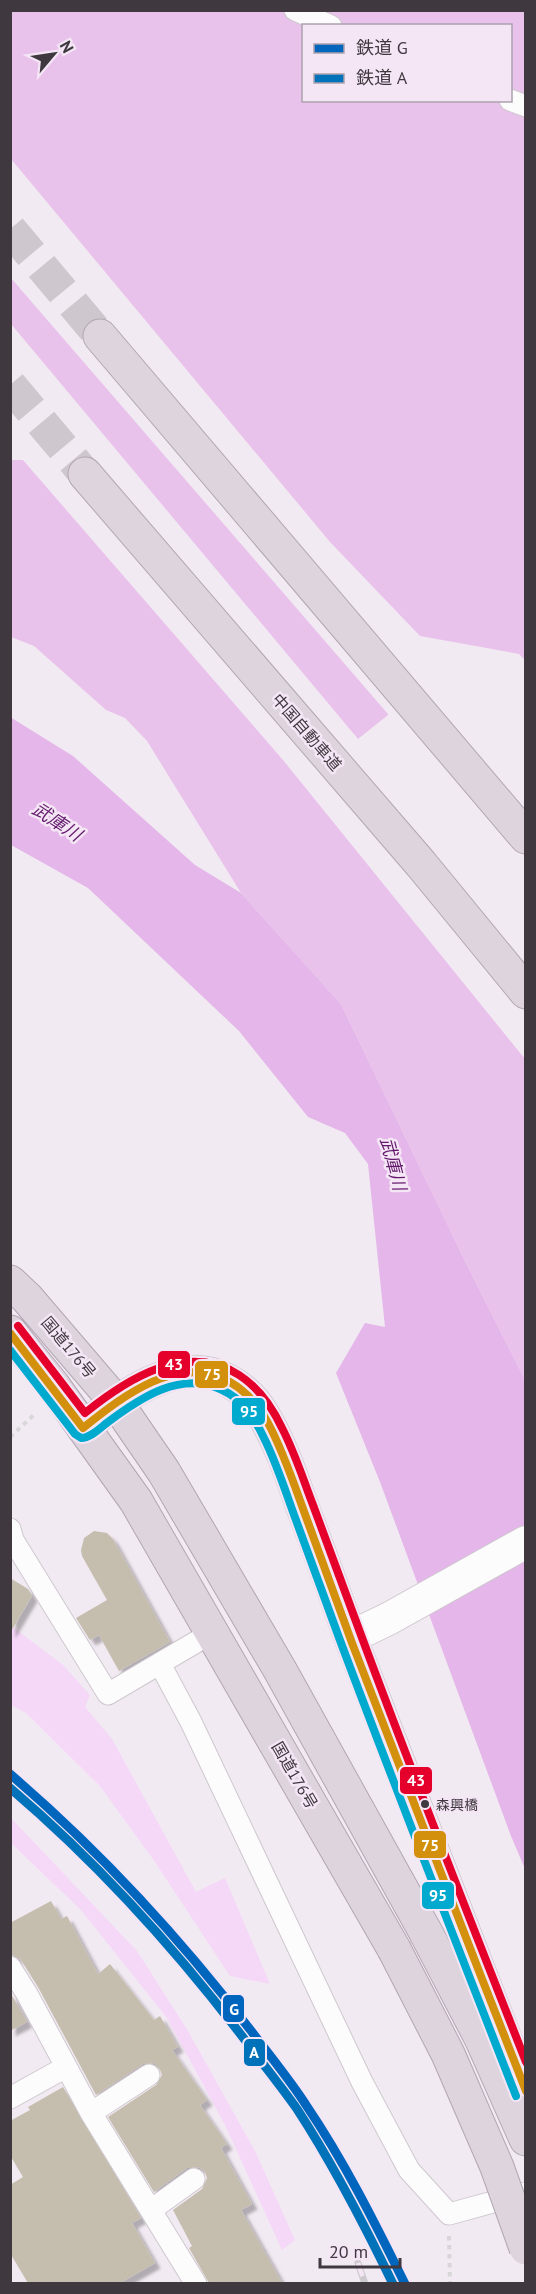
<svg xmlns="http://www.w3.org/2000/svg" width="536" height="2294" viewBox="0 0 536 2294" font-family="'PT Sans','Noto Sans JP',sans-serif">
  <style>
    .green { fill: #f5d7f8 }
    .forest { fill: #e9c2ec; fill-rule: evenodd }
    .water { fill: #e4b6e9 }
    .building { fill: #c5beaf; filter: url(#shadow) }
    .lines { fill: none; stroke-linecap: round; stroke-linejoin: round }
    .highway-tunnel { stroke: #cec7ce; stroke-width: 33; stroke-dasharray: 33 16; stroke-linecap: butt }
    .street-casing { stroke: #cec8ce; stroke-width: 23 }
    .secondary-casing { stroke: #cec8ce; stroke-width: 34 }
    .highway-casing { stroke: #b2a6b3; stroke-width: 35 }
    .path { stroke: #d8d6d8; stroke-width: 4; stroke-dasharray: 4.5 4.5; stroke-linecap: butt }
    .street { stroke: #fdfcfd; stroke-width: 21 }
    .secondary { stroke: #fdfcfd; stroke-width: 32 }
    .highway { stroke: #ddd4de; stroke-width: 33 }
    .rail-casing { stroke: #cdcacd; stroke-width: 7 }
    .rail { stroke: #f5e6f6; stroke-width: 4.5; stroke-dasharray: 14; stroke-linecap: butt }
    .highway-bridge-casing { stroke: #b2a6b3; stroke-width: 35; stroke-linecap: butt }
    .highway-bridge { stroke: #ddd4de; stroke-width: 33 }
    .bus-1-casing { stroke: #f5e6f6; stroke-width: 12 }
    .bus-2-casing { stroke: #f5e6f6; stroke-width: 12 }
    .bus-3-casing { stroke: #f5e6f6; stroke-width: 12 }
    .bus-1 { stroke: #d2900d; stroke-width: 8 }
    .bus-2 { stroke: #00a9ce; stroke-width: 8 }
    .bus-3 { stroke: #e4002b; stroke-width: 8 }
    .rail-1-casing { stroke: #f5e6f6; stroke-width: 14 }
    .rail-2-casing { stroke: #f5e6f6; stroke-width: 14 }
    .rail-1 { stroke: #0065bd; stroke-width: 9 }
    .rail-2 { stroke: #0072ba; stroke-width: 9 }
    .bus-dot { fill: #3f393f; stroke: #f5e6f6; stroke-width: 2 }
    .labels { text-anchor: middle; stroke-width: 5; stroke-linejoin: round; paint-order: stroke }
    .bus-label { font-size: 14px; fill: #3f393f; stroke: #f5e6f6; text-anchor: start }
    .street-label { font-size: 16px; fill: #3f393f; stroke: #f5e6f6 }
    .water-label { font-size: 18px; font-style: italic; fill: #62196b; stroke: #f5e6f6 }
    .line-badge { stroke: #f5e6f6; stroke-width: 2 }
    .badge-label { font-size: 16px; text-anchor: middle; font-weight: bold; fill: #fff }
  </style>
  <defs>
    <filter id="shadow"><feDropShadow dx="5.5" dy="5.5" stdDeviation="1.5" flood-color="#0004"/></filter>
  </defs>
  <rect width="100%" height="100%" fill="#f2eaf2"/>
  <path class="green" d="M 10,1625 L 63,1665 L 90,1695 L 85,1707 L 112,1739 L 196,1892 L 225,1878 L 270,1984 L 230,1976 L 155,1862 L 100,1786 L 26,1713 L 11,1705 Z
    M 11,1818 L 137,1951 L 188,2031 L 255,2151 L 295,2240 L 282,2250 L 225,2125 L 167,2018 L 81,1910 L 11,1843 Z"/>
  <path class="forest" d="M 10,11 L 525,11 L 525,660 L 519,654 L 420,636 L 330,542 L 11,159 ZM 304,26 L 510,26 L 510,100 L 304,100 Z
    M 11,278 L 388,714 L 388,715 L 358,739 L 11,324 Z
    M 11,460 L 23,460 L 283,760 L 525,1059 L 525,1380 L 467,1265 L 341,1004 L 241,893 L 147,741 L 125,718 L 106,710 L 34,646 L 11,637 Z"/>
  <path class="water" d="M 10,717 L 73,756 L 195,865 L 241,893 L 341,1004 L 467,1265 L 525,1380 L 525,1869 L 511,1836 L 380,1482 L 336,1373 L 365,1323 L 385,1327 L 368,1164 L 345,1133 L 308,1117 L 239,1031 L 88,888 L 11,845 Z"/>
  <path class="building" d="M 94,1531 L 107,1533 L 113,1539 L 170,1642 L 119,1671 L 99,1635 L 90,1640 L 76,1618 L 107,1600 L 82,1556 L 81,1550 L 84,1538 Z
    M 10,1578 L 28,1589 L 32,1596 L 10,1633 Z
    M 51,1901 L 61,1919 L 67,1916 L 98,1974 L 110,1964 L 154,2020 L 160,2016 L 178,2047 L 172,2050 L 207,2100 L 200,2105 L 227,2144 L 221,2148 L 252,2204 L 241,2210 L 282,2283 L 209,2283 L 189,2248 L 192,2246 L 173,2210 L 202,2189 L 207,2178 L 205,2172 L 199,2167 L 187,2168 L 154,2192 L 108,2117 L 156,2085 L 162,2075 L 160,2069 L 154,2063 L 143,2064 L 96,2095 L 38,1987 L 21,1960 L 10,1954 L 10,1923 Z
    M 10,1992 L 27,2022 L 10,2031 Z
    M 63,2087 L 141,2218 L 132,2223 L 155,2263 L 120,2283 L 28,2283 L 10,2253 L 10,2185 L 23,2177 L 10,2155 L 10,2121 L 30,2110 L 28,2107 Z"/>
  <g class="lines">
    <path class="highway-tunnel" d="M 10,229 L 100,336
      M 10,385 L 85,474"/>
    <g class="street-casing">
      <path id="street" d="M 295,10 L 331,26
        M 510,100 L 526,106
        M 10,1529 L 13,1540 L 108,1694 L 213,1632
        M 160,1664 L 191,1722 L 362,2082 L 409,2170 L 449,2214 L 526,2193
        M 10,1967 L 27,1994 L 91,2113 L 196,2284
        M 10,2098 L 66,2067
        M 91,2113 L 149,2075
        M 151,2210 L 194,2179"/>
    </g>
    <g class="secondary-casing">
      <path id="secondary" d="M 83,1428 C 120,1398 177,1353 227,1380 C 240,1387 253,1398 261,1411 C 279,1440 291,1474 302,1506 C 319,1550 335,1595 351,1639 C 409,1790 467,1941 526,2092
        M 351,1637 L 390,1618 L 526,1542"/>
    </g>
    <g class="highway-casing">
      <path id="highway" d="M 100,336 L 526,837
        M 85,474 L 421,864 L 526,992
        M 10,1282 L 27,1298 L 116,1402 L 164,1472 L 280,1670 L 425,1931 L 481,2038 L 526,2139
        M 10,1332 L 53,1385 L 136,1501 L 394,1949"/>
    </g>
    <path class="path" d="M 10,1437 L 36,1413
      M 10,1494 L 10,1501
      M 449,2236 L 450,2284"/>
    <use href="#street" class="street"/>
    <use href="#secondary" class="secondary"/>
    <use href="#highway" class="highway"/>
    <g class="rail-casing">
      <path id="rail" d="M 358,2263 L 365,2284"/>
    </g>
    <use href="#rail" class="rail"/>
    <g class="highway-bridge-casing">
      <path id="highway-bridge" d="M 394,1949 L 448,2054 L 497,2167 L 526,2248"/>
    </g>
    <use href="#highway-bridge" class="highway-bridge"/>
    <g class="bus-1-casing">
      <path id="bus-1" d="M 10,1333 L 83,1428 C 122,1397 178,1352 230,1382 C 247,1392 259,1406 268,1423 C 282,1449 292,1478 302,1506 C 318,1551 335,1597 352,1643 C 410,1792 467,1942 526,2091"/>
    </g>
    <g class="bus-2-casing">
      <path id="bus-2" d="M 10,1350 L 75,1434 L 81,1438 C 91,1438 100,1428 108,1422 C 140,1398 181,1370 222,1390 C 243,1399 255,1419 264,1438 C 276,1462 284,1487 293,1512 C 309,1556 325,1600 341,1643 C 398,1795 457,1945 516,2096"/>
    </g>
    <g class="bus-3-casing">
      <path id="bus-3" d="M 18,1326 L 85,1413 C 127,1379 186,1341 239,1375 C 259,1388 272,1407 282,1428 C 295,1453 303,1479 313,1505 C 329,1548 345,1592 361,1635 C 414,1778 470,1920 526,2062"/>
    </g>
    <use href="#bus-1" class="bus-1"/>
    <use href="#bus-2" class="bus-2"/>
    <use href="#bus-3" class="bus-3"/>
    <g class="rail-1-casing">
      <path id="rail-1" d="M 10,1774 C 101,1852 180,1938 252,2032 C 270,2056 290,2080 306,2105 C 344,2161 375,2223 405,2284"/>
    </g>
    <g class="rail-2-casing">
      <path id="rail-2" d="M 10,1788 C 98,1863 175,1948 245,2040 C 262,2063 280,2085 297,2109 C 333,2164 364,2224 393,2284"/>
    </g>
    <use href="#rail-1" class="rail-1"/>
    <use href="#rail-2" class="rail-2"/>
  </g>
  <circle class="bus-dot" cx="425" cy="1804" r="5"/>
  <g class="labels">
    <g class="bus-label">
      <text x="436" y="1810">森興橋</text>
    </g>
    <g class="street-label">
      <text transform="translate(307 732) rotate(49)" y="6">中国自動車道</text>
      <text transform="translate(69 1347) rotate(50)" y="6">国道176号</text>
      <text transform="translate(295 1775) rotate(60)" y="6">国道176号</text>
    </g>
    <g class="water-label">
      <text transform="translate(57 822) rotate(33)" y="6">武庫川</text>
      <text transform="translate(393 1164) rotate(75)" y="6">武庫川</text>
    </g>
  </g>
  <g class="line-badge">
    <rect x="157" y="1350" width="34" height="29" rx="6" fill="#e4002b"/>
    <rect x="194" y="1360" width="35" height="29" rx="6" fill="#d2900d"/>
    <rect x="231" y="1397" width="35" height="29" rx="6" fill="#00a9ce"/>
    <rect x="399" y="1766" width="34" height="29" rx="6" fill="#e4002b"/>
    <rect x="413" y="1830" width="34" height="29" rx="6" fill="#d2900d"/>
    <rect x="421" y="1881" width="34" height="29" rx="6" fill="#00a9ce"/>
    <rect x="222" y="1994" width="23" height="29" rx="6" fill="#0065bd"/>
    <rect x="243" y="2038" width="23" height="29" rx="6" fill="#0072ba"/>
  </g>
  <g class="badge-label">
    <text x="174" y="1370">43</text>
    <text x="212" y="1380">75</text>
    <text x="249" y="1417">95</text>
    <text x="416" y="1786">43</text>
    <text x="430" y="1851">75</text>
    <text x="438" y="1901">95</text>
    <text x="234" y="2015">G</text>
    <text x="254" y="2058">A</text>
  </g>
  <rect width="536" height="2294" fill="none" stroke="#3f393f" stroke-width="24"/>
  <rect x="302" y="24" width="210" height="78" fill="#f5e6f6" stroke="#aca1ad" stroke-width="1.5"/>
  <rect x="314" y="44" width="30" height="9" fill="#0065bd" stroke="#aca1ad" stroke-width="1.5"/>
  <text x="356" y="54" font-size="18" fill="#3f393f">鉄道 G</text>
  <rect x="314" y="74" width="30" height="9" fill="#0072ba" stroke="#aca1ad" stroke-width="1.5"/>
  <text x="356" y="84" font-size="18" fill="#3f393f">鉄道 A</text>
  <g transform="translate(54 54) rotate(61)" stroke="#f5e6f6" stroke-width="4.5" paint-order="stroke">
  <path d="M0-4.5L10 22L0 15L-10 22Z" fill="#3f393f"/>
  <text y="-9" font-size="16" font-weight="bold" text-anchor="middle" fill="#3f393f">N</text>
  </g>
  <path d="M320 2258v9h80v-9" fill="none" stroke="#3f393f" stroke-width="3"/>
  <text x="329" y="2258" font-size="18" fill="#3f393f" stroke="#f5e6f6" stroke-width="4.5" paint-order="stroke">20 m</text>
</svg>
